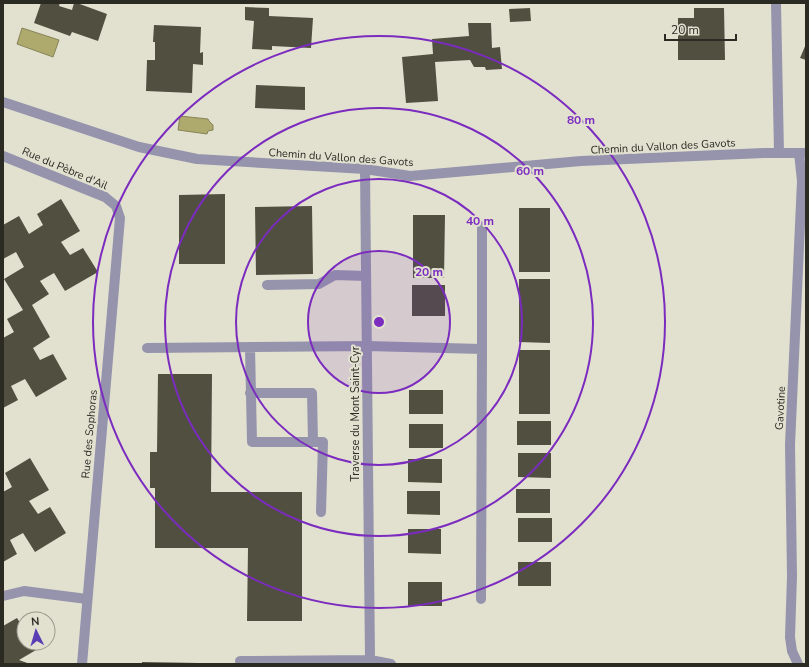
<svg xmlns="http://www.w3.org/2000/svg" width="809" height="667" viewBox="0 0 809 667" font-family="'Nunito Sans',sans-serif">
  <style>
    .water { fill: #aeaa6e; stroke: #878458 }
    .building { fill: #504f40 }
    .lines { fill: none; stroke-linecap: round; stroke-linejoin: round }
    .lane { stroke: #9594ac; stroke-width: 10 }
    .street { stroke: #9594ac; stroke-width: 10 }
    .ring { fill: none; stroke: #7b2cbf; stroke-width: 2 }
    .labels { text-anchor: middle; stroke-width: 4; stroke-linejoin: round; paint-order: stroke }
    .street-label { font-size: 11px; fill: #2b2b24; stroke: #e2e1d0 }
    .centre { fill: #7b2cbf; stroke: #e2e1d0; stroke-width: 2 }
    .ring-label { font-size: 12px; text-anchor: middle; font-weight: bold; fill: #7b2cbf; stroke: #e2e1d0; stroke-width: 4; stroke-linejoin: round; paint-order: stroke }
  </style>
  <rect width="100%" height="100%" fill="#e2e1d0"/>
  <path class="water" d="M 22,28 L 59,40 L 53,57 L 17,44 Z
    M 180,116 L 208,119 L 209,121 L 213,125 L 213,130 L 208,131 L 207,134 L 178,130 Z"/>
  <path class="building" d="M 41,3 L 60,3 L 59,6 L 72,10 L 74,3 L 77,3 L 107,14 L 98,41 L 72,32 L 70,36 L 34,23 Z
    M 245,7 L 269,8 L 269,16 L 313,18 L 311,48 L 272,46 L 272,50 L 252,49 L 254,21 L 245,20 Z
    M 530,8 L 531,21 L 510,22 L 509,9 Z
    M 694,8 L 724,8 L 725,60 L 678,60 L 678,18 L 694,18 Z
    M 468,23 L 491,23 L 492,48 L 500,47 L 502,69 L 486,70 L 485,67 L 474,67 L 470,60 L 435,62 L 438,101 L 406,103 L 402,57 L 433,54 L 432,39 L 469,36 Z
    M 154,25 L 201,27 L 200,53 L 203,52 L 203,65 L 193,64 L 192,93 L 146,91 L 147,60 L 155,60 L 155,42 L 153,42 Z
    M 806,44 L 806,60 L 800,58 Z
    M 256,85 L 305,87 L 305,110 L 255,108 Z
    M 225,194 L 225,264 L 179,264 L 179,195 Z
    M 61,199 L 80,231 L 61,242 L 70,255 L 83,248 L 98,272 L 65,291 L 54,273 L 40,281 L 49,294 L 32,305 L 50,337 L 33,348 L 40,360 L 53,354 L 67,379 L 36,397 L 25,379 L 11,386 L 18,400 L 3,408 L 3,338 L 14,332 L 7,319 L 23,310 L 4,279 L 24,267 L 16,252 L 3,259 L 3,225 L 19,216 L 29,234 L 43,225 L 37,214 Z
    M 312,206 L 313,274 L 256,275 L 255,207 Z
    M 519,208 L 550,208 L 550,272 L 519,272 Z
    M 413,215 L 445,215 L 444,278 L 413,278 Z
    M 519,279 L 550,279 L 550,343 L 519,342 Z
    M 412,285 L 445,285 L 445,316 L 412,316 Z
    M 519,350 L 550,350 L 550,414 L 519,414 Z
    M 158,374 L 212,374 L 211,492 L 302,492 L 302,621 L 247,621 L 248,548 L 155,548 L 155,488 L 150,488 L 150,452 L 157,452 Z
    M 409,390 L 443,390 L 443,414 L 409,414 Z
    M 517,421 L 551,421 L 551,445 L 517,445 Z
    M 409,424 L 443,424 L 443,448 L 409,448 Z
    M 518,453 L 551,453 L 551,478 L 518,477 Z
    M 30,458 L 49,490 L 29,501 L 38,514 L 50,507 L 66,533 L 35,552 L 23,533 L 10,540 L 17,554 L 3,562 L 3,492 L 12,487 L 5,473 Z
    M 408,459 L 442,459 L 442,483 L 408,482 Z
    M 516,489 L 550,489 L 550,513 L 516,513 Z
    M 407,491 L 440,491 L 440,515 L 407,514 Z
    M 518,518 L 552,518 L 552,542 L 518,542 Z
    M 408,529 L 441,529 L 441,554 L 408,553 Z
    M 518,562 L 551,562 L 551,586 L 518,586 Z
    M 408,582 L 442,582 L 442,606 L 408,606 Z
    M 17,618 L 24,629 L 24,643 L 33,643 L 36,650 L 19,660 L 30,664 L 3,664 L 3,626 Z
    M 142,662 L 199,663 L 199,664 L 142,664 Z"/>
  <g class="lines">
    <path class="lane" d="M 776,3 L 779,153
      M 267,285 L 319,284 L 335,275 L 366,276
      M 250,347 L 252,442 L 323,442 L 321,512
      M 147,348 L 367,346 L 482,349 L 481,599
      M 482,349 L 482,226
      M 250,393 L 312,393 L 313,442
      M 3,596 L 24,591 L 87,599"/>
    <path class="street" d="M 3,102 L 139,147 L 197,159 L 365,169 L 410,176 L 581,161 L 764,153 L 806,153
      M 3,156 L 105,197 L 116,206 L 120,218 L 82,664
      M 365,169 L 370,660
      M 240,661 L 370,660 L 391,664
      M 798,664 L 792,651 L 790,637 L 792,576 L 790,445 L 802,181 L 799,153"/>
  </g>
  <circle cx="379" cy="322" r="71" fill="#7b2cbf" fill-opacity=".12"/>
  <g class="ring">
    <circle cx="379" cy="322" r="71"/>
    <circle cx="379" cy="322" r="143"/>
    <circle cx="379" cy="322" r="214"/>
    <circle cx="379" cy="322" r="286"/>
  </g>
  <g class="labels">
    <g class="street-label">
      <text transform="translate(663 146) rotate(-3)" y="4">Chemin du Vallon des Gavots</text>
      <text transform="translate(341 157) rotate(4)" y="4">Chemin du Vallon des Gavots</text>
      <text transform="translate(65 168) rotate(23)" y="4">Rue du Pèbre d'Ail</text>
      <text transform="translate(780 408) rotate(-87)" y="4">Gavotine</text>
      <text transform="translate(355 414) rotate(-90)" y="4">Traverse du Mont Saint-Cyr</text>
      <text transform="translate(89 434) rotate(-85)" y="4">Rue des Sophoras</text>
    </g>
  </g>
  <circle cx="379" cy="322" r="6" class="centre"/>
  <g class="ring-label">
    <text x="581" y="124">80 m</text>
    <text x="530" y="175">60 m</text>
    <text x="480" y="225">40 m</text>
    <text x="429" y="276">20 m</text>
  </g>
  <rect width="809" height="667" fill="none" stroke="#2b2b24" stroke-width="8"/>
  <g transform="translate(36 631) rotate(355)"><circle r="19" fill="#e2e1d0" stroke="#99988b"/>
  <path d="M0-3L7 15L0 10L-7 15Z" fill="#5a3db5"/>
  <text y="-6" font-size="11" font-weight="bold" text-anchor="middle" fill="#2b2b24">N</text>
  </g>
  <path d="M665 34v6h71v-6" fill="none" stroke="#2b2b24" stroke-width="2"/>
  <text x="671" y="34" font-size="12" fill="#2b2b24" stroke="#e2e1d0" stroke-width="3" paint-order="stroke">20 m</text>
</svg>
